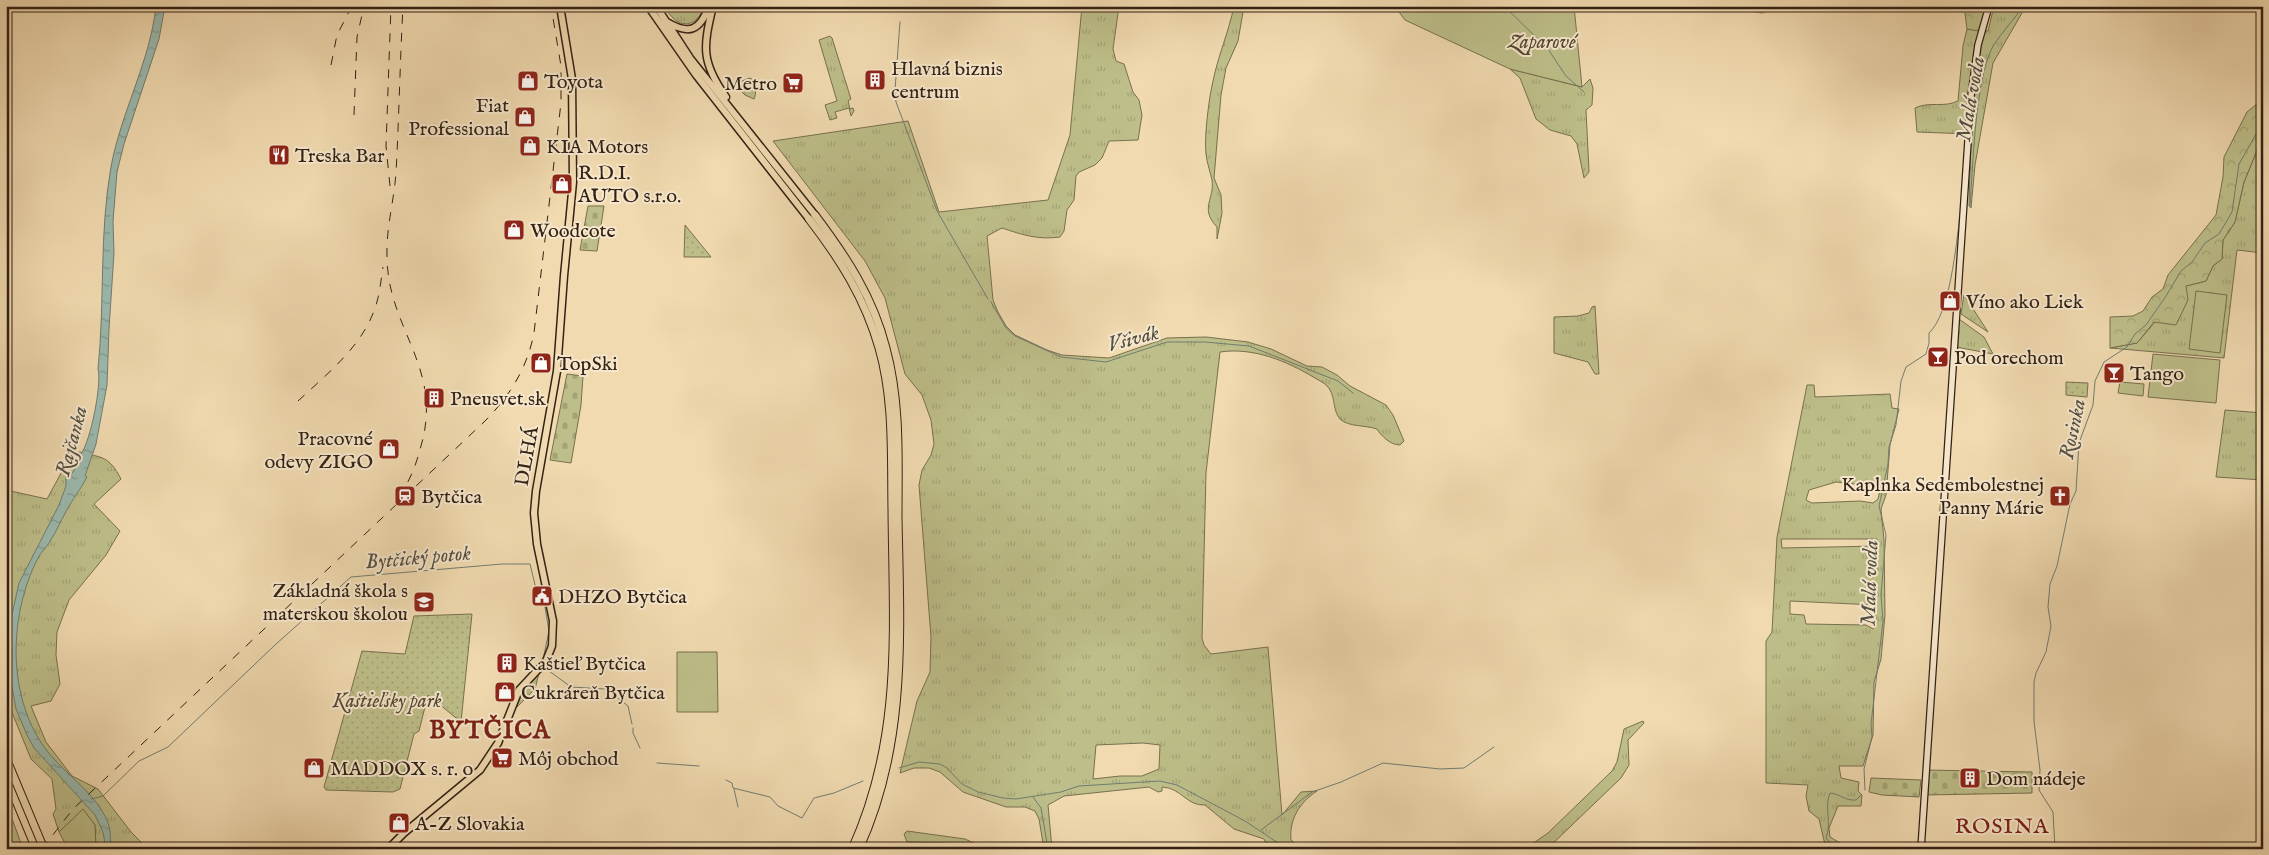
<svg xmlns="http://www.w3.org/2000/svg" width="2269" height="855" viewBox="0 0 2269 855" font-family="'IM FELL English',serif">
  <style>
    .grass { fill: url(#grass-tufts); stroke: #78704f; fill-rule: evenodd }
    .forest { fill: url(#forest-crowns); stroke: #78704f }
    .cemetery { fill: url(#cemetery-stones); stroke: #78704f }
    .park { fill: url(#park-dots); stroke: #78704f }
    .garden { fill: #bdbe89; stroke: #78704f }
    .water { fill: url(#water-ripples); stroke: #717d71 }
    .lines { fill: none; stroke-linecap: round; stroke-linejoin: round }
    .stream { stroke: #717d71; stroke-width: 1 }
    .secondary-casing { stroke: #322115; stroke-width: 8 }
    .primary-casing { stroke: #322115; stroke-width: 9 }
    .highway-casing { stroke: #322115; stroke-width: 9 }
    .secondary { stroke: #f6e7cc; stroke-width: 5.5 }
    .primary { stroke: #f1dab0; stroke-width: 6 }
    .highway { stroke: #f1dab0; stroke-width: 7 }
    .rail { stroke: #322115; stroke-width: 1; stroke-dasharray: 9 9; stroke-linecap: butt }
    .highway-bridge-casing { stroke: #322115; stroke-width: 9; stroke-linecap: butt }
    .highway-bridge { stroke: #f1dab0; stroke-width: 7 }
    .labels { text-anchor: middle; stroke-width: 4; stroke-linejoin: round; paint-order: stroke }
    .park-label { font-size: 20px; font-style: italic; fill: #554832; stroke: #f6e7cc }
    .poi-label { font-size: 20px; fill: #322115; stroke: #f6e7cc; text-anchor: start }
    .street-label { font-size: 20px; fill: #322115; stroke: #f6e7cc }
    .water-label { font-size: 21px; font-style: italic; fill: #524f43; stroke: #f6e7cc }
    .quarter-label { font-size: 22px; letter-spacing: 1px; fill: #7a1f14; stroke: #f6e7cc }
    .district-label { font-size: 25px; font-weight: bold; letter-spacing: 1px; fill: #7a1f14; stroke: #f6e7cc }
  </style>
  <defs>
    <pattern id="grass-tufts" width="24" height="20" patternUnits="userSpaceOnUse" patternTransform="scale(1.25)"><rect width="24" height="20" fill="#bdbe89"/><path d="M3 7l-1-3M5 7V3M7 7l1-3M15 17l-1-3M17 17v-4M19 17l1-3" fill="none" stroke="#a3a375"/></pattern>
    <pattern id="forest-crowns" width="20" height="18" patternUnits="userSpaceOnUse" patternTransform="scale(1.25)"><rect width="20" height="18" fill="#bdbe89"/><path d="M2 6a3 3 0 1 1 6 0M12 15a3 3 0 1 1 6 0" fill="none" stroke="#a3a375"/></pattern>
    <pattern id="cemetery-stones" width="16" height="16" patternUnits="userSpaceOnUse" patternTransform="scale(1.25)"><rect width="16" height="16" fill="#bdbe89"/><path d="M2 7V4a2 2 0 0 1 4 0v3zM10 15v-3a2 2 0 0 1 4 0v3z" fill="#a3a375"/></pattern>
    <pattern id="park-dots" width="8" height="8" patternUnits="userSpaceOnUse" patternTransform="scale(1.25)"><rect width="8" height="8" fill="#bdbe89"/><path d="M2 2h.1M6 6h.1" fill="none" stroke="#a3a375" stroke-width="1.8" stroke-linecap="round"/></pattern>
    <pattern id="water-ripples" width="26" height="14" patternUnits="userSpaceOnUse" patternTransform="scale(1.25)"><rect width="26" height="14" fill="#9bbaaf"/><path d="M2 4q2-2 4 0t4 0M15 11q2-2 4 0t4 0" fill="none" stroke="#7f978d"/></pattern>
  </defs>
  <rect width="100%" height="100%" fill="#f1dab0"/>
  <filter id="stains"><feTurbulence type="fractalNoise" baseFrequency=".004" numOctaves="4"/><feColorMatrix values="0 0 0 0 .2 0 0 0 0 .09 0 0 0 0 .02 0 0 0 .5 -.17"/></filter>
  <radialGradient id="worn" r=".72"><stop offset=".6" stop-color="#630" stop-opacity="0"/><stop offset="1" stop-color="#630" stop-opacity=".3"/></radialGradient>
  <path class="grass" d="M 664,6 L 702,6 L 701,14 L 695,21 C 681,29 671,18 664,6 Z
    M 1082,6 L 1119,6 L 1113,49 L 1116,61 L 1124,64 L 1133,92 L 1139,100 L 1142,115 L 1138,140 L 1109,141 L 1102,158 L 1095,165 L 1079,172 L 1076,176 L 1074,200 L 1067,210 L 1064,231 L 1060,237 C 1038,240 1023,235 1002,228 L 987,236 L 993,300 L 998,312 L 1006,326 L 1015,335 L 1047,350 L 1062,355 L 1109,358 L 1167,338 L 1206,337 L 1248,342 L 1271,349 L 1307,366 L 1322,367 L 1337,375 L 1350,386 L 1386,405 L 1393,415 L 1404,441 L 1400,445 C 1391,445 1382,437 1377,429 C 1366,425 1348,427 1340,419 C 1333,411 1335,398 1330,390 C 1327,384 1320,381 1315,378 C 1287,361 1253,347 1220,352 L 1206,473 L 1202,638 L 1204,645 L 1211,654 L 1268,647 L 1282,815 L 1301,792 L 1317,791 C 1300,802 1289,819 1291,840 L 1301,849 L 1269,849 L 1264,839 L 1234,829 L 1205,805 C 1186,806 1182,788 1162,787 L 1162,791 L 1158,792 L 1149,787 L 1064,796 L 1048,805 L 1052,849 L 1044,849 L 1039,819 L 1035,811 L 1025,807 L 1006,807 L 963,792 L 940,772 L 929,768 L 914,768 L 900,773 L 917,701 L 930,672 L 931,637 L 919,485 L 922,470 L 931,455 L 934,444 L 931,420 L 922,395 L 905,374 L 885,298 L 865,261 L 773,141 L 908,121 L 939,212 L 1048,200 L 1070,135 ZM 1143,743 L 1160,745 L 1159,769 L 1142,776 L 1120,776 L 1093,779 L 1096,745 Z
    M 1234,6 L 1244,6 L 1238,41 L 1226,68 L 1221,95 L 1214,178 L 1221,195 L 1222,213 L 1217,239 L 1217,227 C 1199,208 1215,199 1212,180 C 1210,171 1207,163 1206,154 C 1204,136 1209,98 1213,81 C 1218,56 1229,31 1234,6 Z
    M 1994,6 L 2026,6 L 1993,63 L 1975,165 L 1971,208 L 1969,206 L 1971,134 L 1917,132 L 1915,108 C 1929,101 1944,108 1958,101 L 1963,46 L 1967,29 L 1988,31 Z
    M 830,36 L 832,38 L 851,99 L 848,101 L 850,109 L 853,108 L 854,111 L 851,116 L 849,108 L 835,112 L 837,118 L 830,120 L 825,105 L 837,101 L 819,40 Z
    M 1510,69 L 1582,87 L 1590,79 L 1593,88 L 1592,105 L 1586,110 L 1589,172 L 1584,178 L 1577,144 L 1571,136 L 1550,130 L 1536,119 L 1520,78 Z
    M 750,78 L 753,80 C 755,86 757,93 754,99 L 745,95 L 734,84 Z
    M 2260,143 L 2263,143 L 2263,253 L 2237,250 L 2224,358 L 2110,348 L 2137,343 L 2186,286 L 2206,281 L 2213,266 L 2222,259 L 2223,240 L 2235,222 L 2244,182 Z
    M 1964,295 L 1988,332 L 1961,314 Z
    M 1595,306 L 1599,374 L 1595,374 L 1588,362 L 1554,353 L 1554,317 L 1578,316 L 1589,313 L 1592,307 Z
    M 1959,319 L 1984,337 L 1993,354 L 1956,347 Z
    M 1807,385 L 1814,385 L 1815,397 L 1890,394 L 1892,408 L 1899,409 L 1890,445 L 1886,495 L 1881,509 L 1884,540 L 1885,615 L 1881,659 L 1874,682 L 1873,735 L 1863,766 L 1839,766 L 1841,778 L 1859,782 L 1858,791 L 1862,795 L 1861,806 L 1838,806 L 1829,828 L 1830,837 L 1840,843 L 1841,849 L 1826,849 L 1819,819 L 1809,811 L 1806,796 L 1808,785 L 1766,783 L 1766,641 L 1772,632 L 1777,537 ZM 1836,482 L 1874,486 L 1879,482 L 1881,486 L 1878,499 L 1873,503 L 1860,501 L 1812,503 L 1806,500 L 1809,490 ZM 1781,539 L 1877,539 L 1878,546 L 1782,548 ZM 1790,601 L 1875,605 L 1876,621 L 1873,629 L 1866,625 L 1806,624 L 1804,615 L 1790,614 Z
    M 2225,410 L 2263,413 L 2263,480 L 2216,477 Z
    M 80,452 C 103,458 109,456 121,479 L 94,504 L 120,531 L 106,555 L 69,600 L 57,632 L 56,655 L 60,684 L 51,701 L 31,706 L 46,742 L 72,776 L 98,789 L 131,832 L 148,849 L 96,849 L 95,825 L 83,810 L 59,832 L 53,814 L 56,809 L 52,779 L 31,759 L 11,710 L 6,689 L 6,490 L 47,499 L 72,453 Z
    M 539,673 L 535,689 L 517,707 C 519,693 530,683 539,673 Z
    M 1643,721 L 1644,723 L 1628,740 L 1629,765 L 1621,778 L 1547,849 L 1525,849 L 1548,833 L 1612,771 L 1617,762 L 1624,729 Z
    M 6,802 L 23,849 L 6,849 Z
    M 907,831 L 965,839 L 987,849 L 966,849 L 946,843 L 907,842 L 904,834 Z"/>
  <path class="forest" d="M 1718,6 L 1784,6 L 1762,13 Z
    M 1964,6 L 1986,6 L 1979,31 L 1967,29 Z
    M 2263,99 L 2263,143 L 2260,143 L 2244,182 L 2235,222 L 2223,240 L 2222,259 L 2213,266 L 2206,281 L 2186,286 L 2188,300 L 2176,325 L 2154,322 L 2137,343 L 2110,348 L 2110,317 L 2133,316 L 2143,311 L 2152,297 L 2163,289 L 2168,275 L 2216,215 L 2223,177 L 2224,157 L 2247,112 Z"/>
  <path class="cemetery" d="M 588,206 L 604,206 L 597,251 L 580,250 Z
    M 567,374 L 583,376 L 581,405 L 571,463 L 550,460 Z
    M 1926,770 L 2032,772 L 2032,793 L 1925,795 Z
    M 1871,778 L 1921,780 L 1919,797 L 1882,795 L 1869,792 Z"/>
  <path class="park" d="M 685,225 L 711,257 L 684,257 Z
    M 2066,382 L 2088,383 L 2087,397 L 2066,395 Z
    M 472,614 L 461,722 L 428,695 L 419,731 L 414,734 L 400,789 L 393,792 L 326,790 L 324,787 L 362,651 L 405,654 L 414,616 Z"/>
  <path class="garden" d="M 1399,6 L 1574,6 L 1582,87 L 1510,69 L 1405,20 L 1399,12 Z
    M 2196,291 L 2227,295 L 2220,353 L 2189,349 Z
    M 2153,354 L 2220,360 L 2216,403 L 2148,397 Z
    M 2120,382 L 2144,384 L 2143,396 L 2118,393 Z
    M 677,652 L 717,652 L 718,712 L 677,712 Z
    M 83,809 L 95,825 L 96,849 L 68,849 L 59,832 Z"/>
  <path class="water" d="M 156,6 L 165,6 L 159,39 L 124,144 L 117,172 L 113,221 L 114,253 L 109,329 L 107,385 L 96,444 L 85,476 L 87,477 C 82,487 75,496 69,506 C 62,518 57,531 49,543 C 46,548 41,552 38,558 C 7,618 6,707 54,759 C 72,779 101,799 109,826 C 111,833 110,841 111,849 L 106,849 L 103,832 L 95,815 L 34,748 L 27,735 L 16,709 L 10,675 L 11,619 L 19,583 L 59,505 L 66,486 L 66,469 L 70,470 L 70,476 L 82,459 L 71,466 L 68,465 L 69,463 C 72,460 78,457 81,454 C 91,440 102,383 98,369 C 105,302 99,234 111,167 C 121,112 150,62 156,6 Z"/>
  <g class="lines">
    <path class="stream" d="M 1504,6 L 1548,49 L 1566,76 L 1584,92
      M 900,22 L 895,90 L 896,102 L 937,211 L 988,299
      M 1970,206 C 1973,166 1975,79 1993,46 C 2002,32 2014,20 2023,6
      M 991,302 L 1006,328 L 1015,336 L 1061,357 L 1106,362 L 1167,342 L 1205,342 L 1249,346 L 1338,381 L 1353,393
      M 545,668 L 571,687 L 606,689 L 628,706 L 632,724
      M 633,728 L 633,733 L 640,748
      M 657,763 L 699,766
      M 899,768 L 919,762 L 940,764 L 947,768 L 962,784 L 978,792 L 1003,798 L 1016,799 L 1061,792 L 1079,786 L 1160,781 L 1177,785 L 1245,821 L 1278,843 L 1280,849
      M 726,780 L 732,783 L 733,788 L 770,797 L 778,806 L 802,818 L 814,798 L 834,793 L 863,781
      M 734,789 L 738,807
      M 1865,790 L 1864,769 L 1872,737 L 1871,724 L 1883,621 L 1881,595 L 1886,535 L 1879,506 L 1888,464 L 1889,447 L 1896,425 L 1901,381 L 1906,367 L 1926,354 L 1929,343 L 1929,333 C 1950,314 1956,245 1960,216
      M 1033,797 L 1041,808 L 1048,849
      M 91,799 L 103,796 L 139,761 L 168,747 L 275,645 L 351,577 L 502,564 L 530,564 L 537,593 L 545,607 L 549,631 L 544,655
      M 1261,830 L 1312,792 L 1341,782 L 1383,763 L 1440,769 L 1464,768 L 1494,747
      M 1835,849 L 1826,838 C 1832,824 1824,807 1830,793 C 1840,794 1845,801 1856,800 L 1861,795
      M 2055,849 L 2053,812 L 2039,790 L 2040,770 L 2034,721 L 2034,682 L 2036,673 L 2046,652 L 2051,626 L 2048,607 L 2050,584 L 2057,566 L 2070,504 L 2076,491 L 2079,443 L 2093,405 L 2095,381 L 2104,362 L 2127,347 L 2135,334 L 2146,325 L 2166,296 L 2181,271 L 2192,262 L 2205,243 L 2219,234 L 2232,212 L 2239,164 L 2263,122"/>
    <g class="secondary-casing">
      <path id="secondary" d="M 1921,849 L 1971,96 L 1978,45 L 1989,6"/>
    </g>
    <g class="primary-casing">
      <path id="primary" d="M 648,6 L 696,75 L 809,219
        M 656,6 L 690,58 L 815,215
        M 713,6 C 703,47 701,62 726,97
        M 667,22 C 689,35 700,31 709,6
        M 388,849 L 404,833 L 480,770 L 498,743 L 519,690 L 546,661 L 552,646 L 553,621 L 537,544 L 534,513 L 536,491 L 557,371 L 564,276 L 573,182 L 572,79 L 560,6"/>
    </g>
    <g class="highway-casing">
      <path id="highway" d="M 815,215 C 846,256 873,297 886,348 C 901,403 898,461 898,517 C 900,630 908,743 859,849
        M 809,219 C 840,259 865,299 879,348 C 894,400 891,456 892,510 C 893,629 903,737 852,849
        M 6,777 L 36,849"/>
    </g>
    <use href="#secondary" class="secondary"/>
    <use href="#primary" class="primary"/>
    <use href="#highway" class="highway"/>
    <path class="rail" d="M 331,65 L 337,35 L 352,6
      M 354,115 L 357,37 L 364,6
      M 390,186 L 386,146 L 391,6
      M 298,401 C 328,373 364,345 376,305 C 380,293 381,279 383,267
      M 398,497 C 410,482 416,465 421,446 C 444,367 387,329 387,256 C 386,228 394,201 396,173 C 399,118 400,62 403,6
      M 42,849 L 73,809 L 484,422 C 509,397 527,369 534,333 L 561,103 L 561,66 L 551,6"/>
    <g class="highway-bridge-casing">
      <path id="highway-bridge" d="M 6,758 L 44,849"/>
    </g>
    <use href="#highway-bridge" class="highway-bridge"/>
  </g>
  <defs>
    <g id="building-square" transform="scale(1.125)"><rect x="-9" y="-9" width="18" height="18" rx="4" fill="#8f2418" stroke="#f6e7cc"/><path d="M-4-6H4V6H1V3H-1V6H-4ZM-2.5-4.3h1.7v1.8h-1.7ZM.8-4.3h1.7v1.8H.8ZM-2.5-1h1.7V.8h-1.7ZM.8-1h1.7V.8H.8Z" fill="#fff"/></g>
    <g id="shop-square" transform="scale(1.125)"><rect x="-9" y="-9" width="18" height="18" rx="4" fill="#8f2418" stroke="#f6e7cc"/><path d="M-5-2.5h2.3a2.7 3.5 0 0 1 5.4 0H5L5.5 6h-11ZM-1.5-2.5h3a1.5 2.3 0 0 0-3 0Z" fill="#fff"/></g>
    <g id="supermarket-square" transform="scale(1.125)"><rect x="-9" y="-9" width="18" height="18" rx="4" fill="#8f2418" stroke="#f6e7cc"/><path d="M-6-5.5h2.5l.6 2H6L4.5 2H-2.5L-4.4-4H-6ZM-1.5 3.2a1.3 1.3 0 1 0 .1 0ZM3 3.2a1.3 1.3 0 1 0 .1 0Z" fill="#fff"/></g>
    <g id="restaurant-square" transform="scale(1.125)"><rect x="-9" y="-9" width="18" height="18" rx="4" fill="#8f2418" stroke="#f6e7cc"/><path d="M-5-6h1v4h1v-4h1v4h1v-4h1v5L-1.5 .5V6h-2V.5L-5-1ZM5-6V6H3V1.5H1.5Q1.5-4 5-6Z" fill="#fff"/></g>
    <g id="bar-square" transform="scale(1.125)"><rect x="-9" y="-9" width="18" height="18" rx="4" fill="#8f2418" stroke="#f6e7cc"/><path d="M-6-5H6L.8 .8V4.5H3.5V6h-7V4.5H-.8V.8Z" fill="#fff"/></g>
    <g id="station-square" transform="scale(1.125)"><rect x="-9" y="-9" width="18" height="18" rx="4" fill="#8f2418" stroke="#f6e7cc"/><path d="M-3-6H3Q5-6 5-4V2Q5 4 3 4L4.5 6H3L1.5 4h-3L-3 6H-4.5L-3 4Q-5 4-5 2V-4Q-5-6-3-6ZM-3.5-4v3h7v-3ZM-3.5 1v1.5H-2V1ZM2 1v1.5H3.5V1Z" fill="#fff"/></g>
    <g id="church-square" transform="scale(1.125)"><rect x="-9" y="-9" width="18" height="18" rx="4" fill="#8f2418" stroke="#f6e7cc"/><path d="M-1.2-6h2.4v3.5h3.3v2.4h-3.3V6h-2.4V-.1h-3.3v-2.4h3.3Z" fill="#fff"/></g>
    <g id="civic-square" transform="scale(1.125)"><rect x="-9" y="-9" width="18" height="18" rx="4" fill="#8f2418" stroke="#f6e7cc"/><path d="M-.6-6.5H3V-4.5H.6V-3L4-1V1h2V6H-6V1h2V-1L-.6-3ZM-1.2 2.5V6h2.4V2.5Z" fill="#fff"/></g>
    <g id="school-square" transform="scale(1.125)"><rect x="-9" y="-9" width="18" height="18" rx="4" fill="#8f2418" stroke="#f6e7cc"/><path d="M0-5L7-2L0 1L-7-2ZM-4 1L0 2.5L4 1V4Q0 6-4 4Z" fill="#fff"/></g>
  </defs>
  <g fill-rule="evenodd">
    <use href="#building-square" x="875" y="80"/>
    <use href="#shop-square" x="528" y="81"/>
    <use href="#supermarket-square" x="793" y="83"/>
    <use href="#shop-square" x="525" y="117"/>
    <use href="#shop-square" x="530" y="146"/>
    <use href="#restaurant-square" x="279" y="155"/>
    <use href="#shop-square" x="562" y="184"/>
    <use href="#shop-square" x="514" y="230"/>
    <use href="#shop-square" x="1950" y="301"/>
    <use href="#bar-square" x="1938" y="357"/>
    <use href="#shop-square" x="541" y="363"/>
    <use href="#bar-square" x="2114" y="373"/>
    <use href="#building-square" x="434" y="398"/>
    <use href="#shop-square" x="389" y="449"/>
    <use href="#station-square" x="405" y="496"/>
    <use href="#church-square" x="2060" y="496"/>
    <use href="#civic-square" x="542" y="596"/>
    <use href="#school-square" x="424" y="602"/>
    <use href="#building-square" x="507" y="663"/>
    <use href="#shop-square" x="505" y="692"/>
    <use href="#supermarket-square" x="502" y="758"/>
    <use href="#shop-square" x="314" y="768"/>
    <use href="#building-square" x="1970" y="778"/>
    <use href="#shop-square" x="399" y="823"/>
  </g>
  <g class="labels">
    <g class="park-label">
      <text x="1542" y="48">Zaparové</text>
      <text x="387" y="707">Kaštieľsky park</text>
    </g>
    <g class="poi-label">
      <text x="891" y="75">Hlavná biznis<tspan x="891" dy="23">centrum</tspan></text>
      <text x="544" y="88">Toyota</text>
      <text x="777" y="90" text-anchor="end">Metro</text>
      <text x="509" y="112" text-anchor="end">Fiat<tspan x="509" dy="23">Professional</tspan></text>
      <text x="546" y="153">KIA Motors</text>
      <text x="295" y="162">Treska Bar</text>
      <text x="578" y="179">R.D.I.<tspan x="578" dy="23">AUTO s.r.o.</tspan></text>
      <text x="530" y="237">Woodcote</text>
      <text x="1966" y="308">Víno ako Liek</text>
      <text x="1954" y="364">Pod orechom</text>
      <text x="557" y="370">TopSki</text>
      <text x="2130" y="380">Tango</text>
      <text x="450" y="405">Pneusvet.sk</text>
      <text x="373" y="445" text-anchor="end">Pracovné<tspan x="373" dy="23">odevy ZIGO</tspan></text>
      <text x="2044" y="491" text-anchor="end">Kaplnka Sedembolestnej<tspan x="2044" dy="23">Panny Márie</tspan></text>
      <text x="421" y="503">Bytčica</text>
      <text x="408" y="597" text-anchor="end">Základná škola s<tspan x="408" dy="23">materskou školou</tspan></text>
      <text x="558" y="603">DHZO Bytčica</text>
      <text x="523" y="670">Kaštieľ Bytčica</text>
      <text x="521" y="699">Cukráreň Bytčica</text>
      <text x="518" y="765">Môj obchod</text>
      <text x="330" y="775">MADDOX s. r. o</text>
      <text x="1986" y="785">Dom nádeje</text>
      <text x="415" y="830">A-Z Slovakia</text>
    </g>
    <g class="street-label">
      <text transform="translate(526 456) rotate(-80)" y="7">DLHÁ</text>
    </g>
    <g class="water-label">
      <text transform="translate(1970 99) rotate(-80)" y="7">Malá voda</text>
      <text transform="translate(1133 338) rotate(-15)" y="7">Všivák</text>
      <text transform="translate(2072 429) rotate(-78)" y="7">Rosinka</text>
      <text transform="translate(71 441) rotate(-75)" y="7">Rajčanka</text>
      <text transform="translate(418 557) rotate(-5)" y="7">Bytčický potok</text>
      <text transform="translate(1869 583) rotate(-88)" y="7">Malá voda</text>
    </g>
    <g class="quarter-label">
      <text x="2002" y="833">ROSINA</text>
    </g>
    <g class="district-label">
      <text x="490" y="738">BYTČICA</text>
    </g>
  </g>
  <rect width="2269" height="855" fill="none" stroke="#f1dab0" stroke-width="25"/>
  <rect x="8" y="8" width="2254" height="840" fill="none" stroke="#322115" stroke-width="2.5"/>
  <rect x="12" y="12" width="2244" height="830" fill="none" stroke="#322115"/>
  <rect width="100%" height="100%" filter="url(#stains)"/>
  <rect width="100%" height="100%" fill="url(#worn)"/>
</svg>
